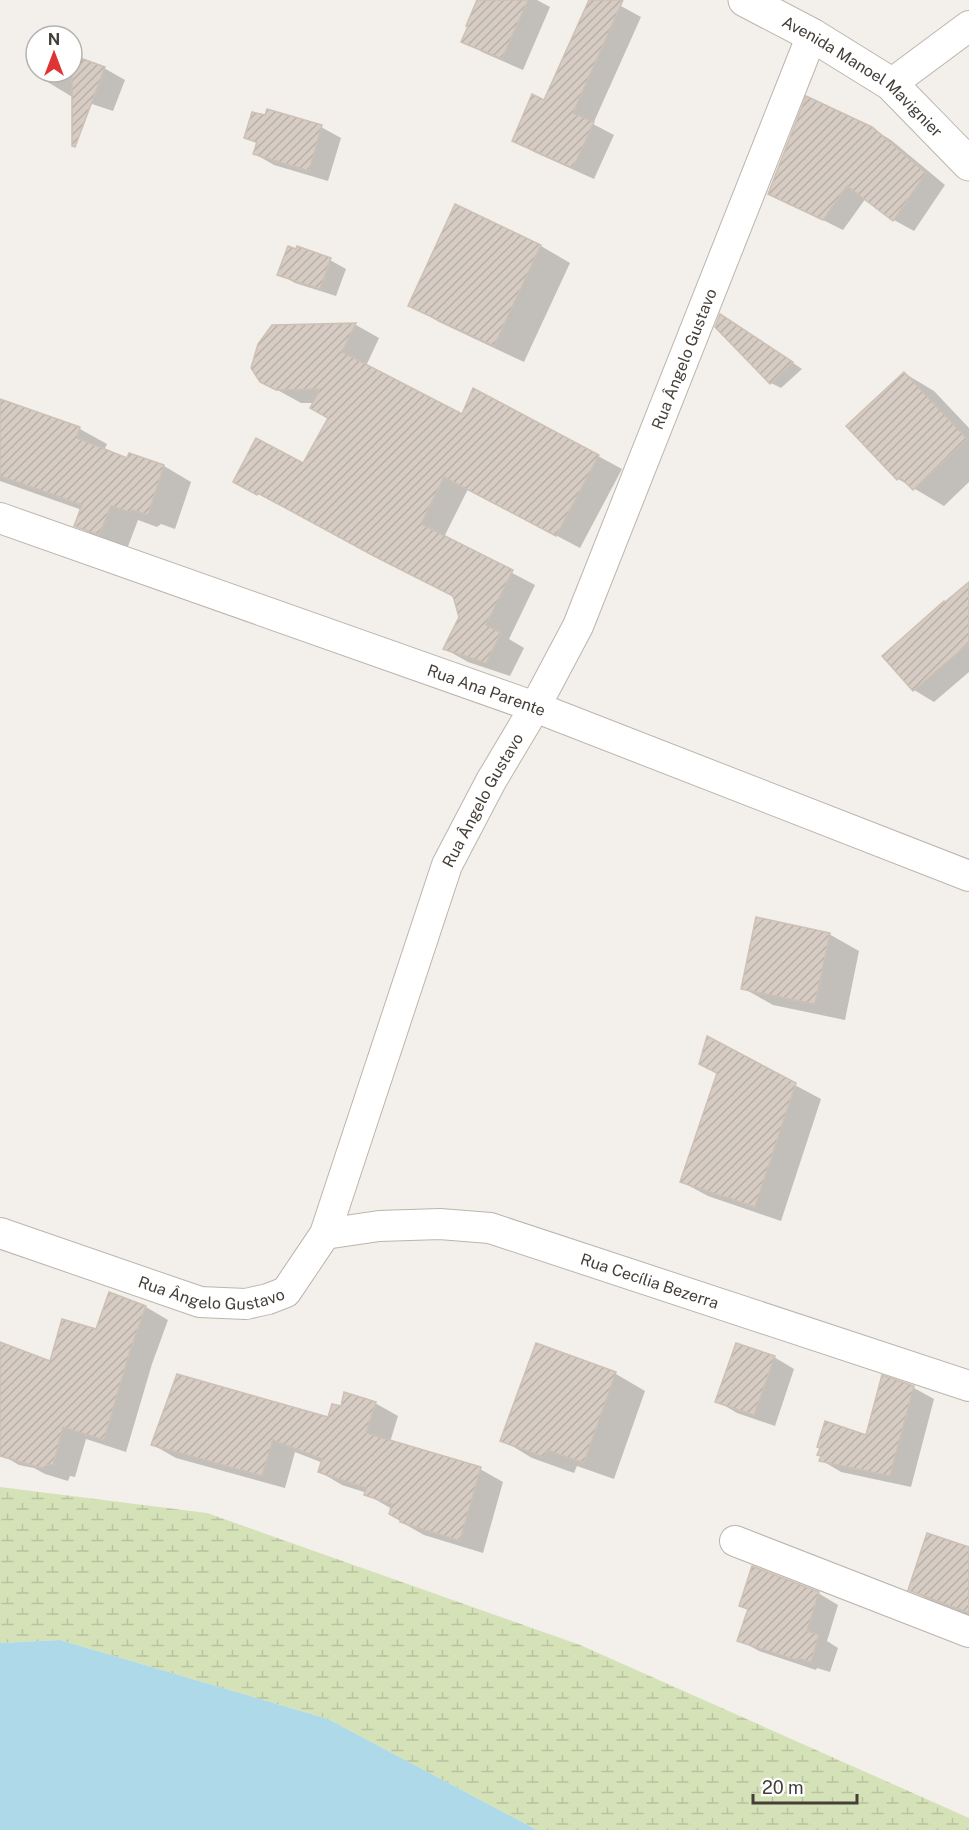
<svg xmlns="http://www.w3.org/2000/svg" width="969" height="1830" viewBox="0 0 969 1830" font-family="'Public Sans',sans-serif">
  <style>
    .wetland { fill: url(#wetland-marsh) }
    .water { fill: #aed9e8 }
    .shadow { fill: #0003 }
    .building { fill: url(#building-hatch); stroke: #cdc0b4; stroke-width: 1.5 }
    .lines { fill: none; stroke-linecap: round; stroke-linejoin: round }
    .minor-casing { stroke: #bdb5ad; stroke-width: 32 }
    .tertiary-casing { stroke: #bdb5ad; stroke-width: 35 }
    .minor { stroke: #fff; stroke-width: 30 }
    .tertiary { stroke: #fff; stroke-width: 33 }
    .labels { text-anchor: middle; stroke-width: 4.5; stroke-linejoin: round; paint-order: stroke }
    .street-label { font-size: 16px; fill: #463f39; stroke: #fff }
  </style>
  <defs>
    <pattern id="wetland-marsh" width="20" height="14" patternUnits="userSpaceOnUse" patternTransform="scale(1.5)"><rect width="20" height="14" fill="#d5e2b8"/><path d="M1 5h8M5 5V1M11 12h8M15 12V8" fill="none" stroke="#b8c39f"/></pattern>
    <pattern id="building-hatch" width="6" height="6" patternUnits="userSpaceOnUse" patternTransform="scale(1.5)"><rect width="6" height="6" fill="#d6ccc3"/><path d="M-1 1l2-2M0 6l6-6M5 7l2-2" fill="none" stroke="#b9b0a8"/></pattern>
  </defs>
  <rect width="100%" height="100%" fill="#f3efea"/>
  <path class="wetland" d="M 0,1487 L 207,1513 L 580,1645 L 969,1818 L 969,1830 L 537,1830 L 328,1719 L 60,1640 L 0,1643 Z"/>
  <path class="water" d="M 60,1640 L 328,1719 L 537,1830 L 0,1830 L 0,1643 Z"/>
  <path class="shadow" d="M 479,0 L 537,0 L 550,7 L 523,70 L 484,53 L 463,41 Z
    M 590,0 L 610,0 L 641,17 L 593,124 L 614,135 L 594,179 L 534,152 L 514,140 L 545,102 Z
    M 72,56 L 104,68 L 125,80 L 113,111 L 74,98 L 41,78 L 44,72 L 72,72 Z
    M 321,127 L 341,138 L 328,181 L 274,165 L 255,154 L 258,144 L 246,138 Z
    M 871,128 L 891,140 L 945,185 L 914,231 L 894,220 L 866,198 L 843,230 L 769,193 Z
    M 456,206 L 541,246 L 570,263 L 524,362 L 439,322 L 410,305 Z
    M 298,248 L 330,260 L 346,269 L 336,296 L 295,283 L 279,274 Z
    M 731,321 L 802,369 L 781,388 L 771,383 Z
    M 356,325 L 379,338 L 366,366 L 462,416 L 598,456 L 622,469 L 580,548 L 468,489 L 444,537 L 535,585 L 509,639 L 524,648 L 510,676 L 468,662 L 445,649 L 461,617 L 455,597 L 235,482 L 304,465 L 330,418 L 315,403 L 301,403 L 261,381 L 272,326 Z
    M 904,373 L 934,391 L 969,428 L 969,482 L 944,506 L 898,479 Z
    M 0,401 L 80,429 L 107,444 L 104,450 L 128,460 L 164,466 L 191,482 L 175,529 L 161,524 L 157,527 L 138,520 L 127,549 L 103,541 L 76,525 L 82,510 L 0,481 Z
    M 969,591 L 969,672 L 934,702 L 914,690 Z
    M 829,934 L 859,951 L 845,1020 L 773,1005 L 743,988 Z
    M 707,1038 L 821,1099 L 781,1221 L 708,1196 L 682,1182 L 719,1074 Z
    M 110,1294 L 146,1307 L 168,1320 L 152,1364 L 126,1452 L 86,1439 L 75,1477 L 70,1476 L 68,1481 L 45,1474 L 34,1468 L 19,1465 L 0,1454 L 0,1343 L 51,1363 L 97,1331 Z
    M 537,1345 L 616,1374 L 645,1391 L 614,1479 L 577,1466 L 574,1473 L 532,1458 L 502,1440 Z
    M 774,1357 L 794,1369 L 775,1426 L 737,1413 L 717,1401 Z
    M 883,1377 L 914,1388 L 934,1399 L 911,1487 L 841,1472 L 821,1460 L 867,1437 Z
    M 375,1403 L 398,1416 L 390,1442 L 480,1469 L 503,1482 L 483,1553 L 424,1535 L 401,1522 L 392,1509 L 366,1494 L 367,1493 L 342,1485 L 320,1472 L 323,1463 L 295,1452 L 285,1488 L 176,1458 L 153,1445 L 329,1419 L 342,1408 Z
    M 969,1549 L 969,1618 L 939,1606 L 910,1589 Z
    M 818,1593 L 838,1605 L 827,1641 L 838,1648 L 830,1672 L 817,1668 L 816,1670 L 759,1651 L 739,1640 L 749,1610 L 741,1605 Z"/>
  <path class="building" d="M 477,0 L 528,0 L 502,59 L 461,42 L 468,26 L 466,26 Z
    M 589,0 L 623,0 L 573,113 L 594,122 L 573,168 L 512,141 L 532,94 L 544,100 Z
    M 72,55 L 105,67 L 75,147 L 72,146 Z
    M 806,96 L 872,127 L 926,173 L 893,221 L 847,186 L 823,220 L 768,194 Z
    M 267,109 L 322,125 L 309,171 L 253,154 L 257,142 L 244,138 L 252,112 L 265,115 Z
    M 455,204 L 541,245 L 494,346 L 408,306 Z
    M 288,246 L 296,249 L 297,246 L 331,258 L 320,289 L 277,275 Z
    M 720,314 L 793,362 L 770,384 L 715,327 Z
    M 356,323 L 342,352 L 462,414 L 473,388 L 599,455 L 556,536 L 444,477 L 421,524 L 513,570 L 486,625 L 501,633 L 486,663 L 443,649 L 459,617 L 453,596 L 374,556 L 258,493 L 257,495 L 233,482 L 256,438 L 303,463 L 328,418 L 310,408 L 320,389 L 276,390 L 260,382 L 251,368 L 258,344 L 272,325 Z
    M 904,372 L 967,439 L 913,490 L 900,477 L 897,480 L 846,426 Z
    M 0,399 L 80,427 L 77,438 L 127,458 L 129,453 L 164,465 L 148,515 L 133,510 L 129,512 L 111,506 L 99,535 L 74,526 L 82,505 L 0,476 Z
    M 969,582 L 969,643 L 913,691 L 882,656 L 944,601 L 945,602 Z
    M 756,917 L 830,933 L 815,1004 L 741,989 Z
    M 707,1036 L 796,1083 L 755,1207 L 680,1182 L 717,1073 L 699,1064 Z
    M 109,1292 L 146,1306 L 130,1351 L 104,1440 L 63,1427 L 53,1465 L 47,1464 L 45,1469 L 0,1456 L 0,1342 L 50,1361 L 62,1319 L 96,1329 Z
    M 536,1343 L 616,1372 L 584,1463 L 547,1450 L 544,1457 L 500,1441 Z
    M 736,1343 L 775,1356 L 754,1415 L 715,1402 Z
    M 177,1374 L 328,1417 L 332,1404 L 341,1406 L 344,1392 L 376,1402 L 366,1433 L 481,1467 L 460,1541 L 400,1522 L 400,1520 L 389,1514 L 392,1504 L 364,1495 L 366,1488 L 318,1472 L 322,1459 L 273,1440 L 262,1476 L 151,1445 Z
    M 882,1375 L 914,1386 L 890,1476 L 819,1461 L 821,1456 L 817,1455 L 820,1448 L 817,1447 L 825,1421 L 866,1435 Z
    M 927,1533 L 969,1547 L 969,1613 L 908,1590 Z
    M 752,1566 L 819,1592 L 807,1631 L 819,1635 L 811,1662 L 797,1658 L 796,1660 L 737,1641 L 748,1609 L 739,1606 Z"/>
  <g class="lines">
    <g class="minor-casing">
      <g id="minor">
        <path d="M 891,84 L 969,26"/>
        <path id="s1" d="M 0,518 L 535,707 L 969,876"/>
        <path id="s2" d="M 0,1233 L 200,1302 L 246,1304 L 268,1299 L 286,1292 L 325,1234 L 447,865 L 491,781 L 535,707 L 578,626 L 812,35"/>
        <path id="s3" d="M 325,1234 L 379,1226 L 440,1224 L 490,1228 L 969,1386"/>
        <path d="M 735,1541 L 969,1632"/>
      </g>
    </g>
    <g class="tertiary-casing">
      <g id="tertiary">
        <path id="s4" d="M 745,0 L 812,35 L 891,84 L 969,164"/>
      </g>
    </g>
    <use href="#minor" class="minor"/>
    <use href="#tertiary" class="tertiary"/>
  </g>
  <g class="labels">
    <g class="street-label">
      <text dy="6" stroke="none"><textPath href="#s4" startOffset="141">Avenida Manoel Mavignier</textPath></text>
      <text dy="6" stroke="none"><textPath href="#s2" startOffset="1318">Rua Ângelo Gustavo</textPath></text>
      <text dy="6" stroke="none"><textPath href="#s1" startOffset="516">Rua Ana Parente</textPath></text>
      <text dy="6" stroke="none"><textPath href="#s2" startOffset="832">Rua Ângelo Gustavo</textPath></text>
      <text dy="6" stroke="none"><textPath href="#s3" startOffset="334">Rua Cecília Bezerra</textPath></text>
      <text dy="6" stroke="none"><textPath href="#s2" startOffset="222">Rua Ângelo Gustavo</textPath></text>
    </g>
  </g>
  <g transform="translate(54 54)"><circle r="28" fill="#ffffff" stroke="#b5b2b0" stroke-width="1.5"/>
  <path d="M0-4.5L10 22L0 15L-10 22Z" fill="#df3434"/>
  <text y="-9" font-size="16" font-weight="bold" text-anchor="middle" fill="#463f39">N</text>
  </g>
  <path d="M753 1794v9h104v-9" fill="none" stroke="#463f39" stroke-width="3"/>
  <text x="762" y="1794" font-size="18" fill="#463f39" stroke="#ffffff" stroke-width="4.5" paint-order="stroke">20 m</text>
</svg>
